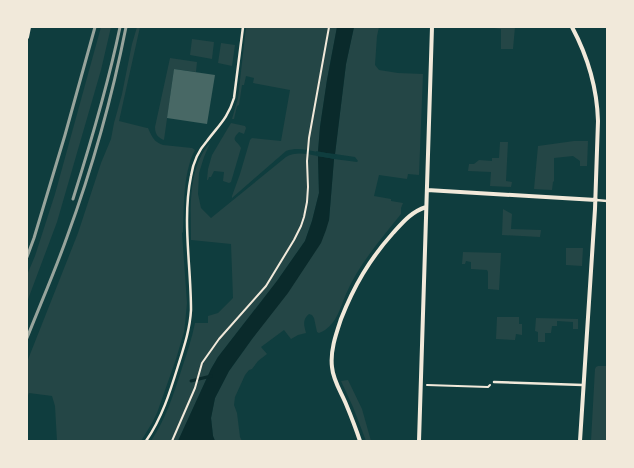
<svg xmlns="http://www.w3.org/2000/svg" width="634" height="468" viewBox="0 0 634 468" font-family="Karla,sans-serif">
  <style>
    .green { fill: #244646 }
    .water { fill: #0a2a2b }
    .pier { fill: #0f3d3e }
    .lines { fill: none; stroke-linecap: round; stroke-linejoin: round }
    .stream { stroke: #0a2a2b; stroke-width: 3 }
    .building { fill: #486865 }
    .path { stroke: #f1e9da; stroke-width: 2 }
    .service { stroke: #f1e9da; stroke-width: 2.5 }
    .minor { stroke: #f1e9da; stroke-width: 4 }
    .rail { stroke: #97a49c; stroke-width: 3 }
  </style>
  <rect width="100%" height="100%" fill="#0f3d3e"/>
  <path class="green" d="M 101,27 L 111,27 L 101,70 L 57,222 L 27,302 L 27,275 L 35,256 L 55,194 Z
    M 137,27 L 140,27 L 119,121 L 147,128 L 148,128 C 152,137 154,142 163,145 L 192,148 L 195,150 C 193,154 191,158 190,162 C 183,184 184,209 183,232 L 182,233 L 187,303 L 185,324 L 184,332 L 176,359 L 157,413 L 152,423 L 141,441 L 57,441 L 55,406 L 52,396 L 29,393 L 27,398 L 27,362 L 78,233 L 101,163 L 111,139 L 114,123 L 122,94 L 132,44 Z
    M 246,27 L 337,27 L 327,80 L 320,127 L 318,152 C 307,150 297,147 286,151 L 232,198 L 232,196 L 240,174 L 250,140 L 252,138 L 281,141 L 290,90 L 253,83 L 254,78 L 246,76 L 244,85 L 242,85 L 239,105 L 237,106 L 234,119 L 232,119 L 238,98 Z
    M 354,27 L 379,27 L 377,36 L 375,65 L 379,70 L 398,73 L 423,74 L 419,175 L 408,174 L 407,179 L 379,175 L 374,196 L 391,199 L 391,201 L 403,203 L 401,208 L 401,214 C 381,239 359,264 346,294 C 340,308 336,327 319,333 L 317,332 L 314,318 L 312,315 L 309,314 C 302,320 304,325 306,333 L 298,335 L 291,339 L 284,330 L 261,347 L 267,354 L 258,361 L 252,369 L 249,370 L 245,375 L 235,397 L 234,405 L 237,413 L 240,437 L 242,441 L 215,441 L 213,436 L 211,418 L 215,398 L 229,371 L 252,339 L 329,220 L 334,159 L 357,162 L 358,161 L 355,157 L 335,154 L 346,64 Z
    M 494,27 L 515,27 L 513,49 L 501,49 L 501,29 L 494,28 Z
    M 192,39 L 214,42 L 212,59 L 190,55 Z
    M 221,43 L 235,45 L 232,66 L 218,63 Z
    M 170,58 L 197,62 L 196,72 L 174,69 L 164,140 C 158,138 155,134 155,127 Z
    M 231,123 L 245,126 L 246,128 L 244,134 L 239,132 C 230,141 237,140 241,148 L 231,182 L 229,183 L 223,181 L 224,172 L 214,171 L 211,177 L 209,177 L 208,180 L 207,180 L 208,169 L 212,155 Z
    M 574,141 L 588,141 L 587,166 L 580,166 L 580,161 L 573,156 L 554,158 L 554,181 L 553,182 L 552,190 L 534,189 L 538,146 Z
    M 500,142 L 508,142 L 506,181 L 512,182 L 511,187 L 490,186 L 491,172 L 468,171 L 469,164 L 474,164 L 479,160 L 492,161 L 492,158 L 499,158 Z
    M 210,143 L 204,157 L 199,173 L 198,194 L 201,208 L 211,218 L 286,157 C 296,151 307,154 318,156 L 319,193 L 312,221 L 305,241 L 277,281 L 218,357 L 211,369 L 178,441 L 151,441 C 166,419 174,393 182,368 C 187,353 192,338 195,323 L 208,323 L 208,316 L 218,313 L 233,298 L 231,244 L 191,240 C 191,209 187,169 210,143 Z
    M 503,209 L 512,214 L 511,229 L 541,230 L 540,237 L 502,235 Z
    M 566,248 L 583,248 L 582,266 L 566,265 Z
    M 463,252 L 501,253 L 499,290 L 488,289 L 488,272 L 487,270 L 471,269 L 471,262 L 466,261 L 465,264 L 462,264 Z
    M 497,317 L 519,317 L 519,324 L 522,324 L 522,335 L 516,334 L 515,340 L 496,339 Z
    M 536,318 L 578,319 L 578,329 L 573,329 L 573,322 L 557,321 L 557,326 L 552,326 L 551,333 L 545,333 L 545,342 L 538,342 L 538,332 L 535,331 Z
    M 598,366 L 607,366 L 607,441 L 591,441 L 595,369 L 596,367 Z
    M 348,380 L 362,409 L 371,441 L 366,441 L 353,407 L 341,381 Z"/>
  <path class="water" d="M 337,27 L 354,27 L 346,64 L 335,154 L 318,152 L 320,127 L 327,80 Z
    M 318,156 L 334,159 L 329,220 L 326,230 L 321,243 L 288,293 L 252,339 L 229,371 L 215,398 L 211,418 L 213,436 L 215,441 L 193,441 L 190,440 L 189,441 L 178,441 L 211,369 L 218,357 L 277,281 L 305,241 L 312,221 L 319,193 Z"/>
  <path class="pier" d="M 316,151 L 337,155 L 335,156 L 327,155 L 335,157 L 336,159 L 316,156 L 318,154 L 326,155 L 317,154 Z"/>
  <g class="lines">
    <path class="stream" d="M 191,381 L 211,376"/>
  </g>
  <path class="building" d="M 174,69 L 215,75 L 207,124 L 167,118 Z"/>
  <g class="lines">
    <path class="path" d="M 427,385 L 488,387 L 490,385
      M 172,441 L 195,388 L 202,363 L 219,339 L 266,286 L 294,240 L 301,226 L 304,217 L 307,202 L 308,187 L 307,161 L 309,138 L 329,27"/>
    <path class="service" d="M 596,200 L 607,201
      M 494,382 L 583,385
      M 146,441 C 162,418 170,392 178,366 C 184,347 190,329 191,310 C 191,265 182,220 191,176 C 193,163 198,151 207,141 C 219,125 228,118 234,98 L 243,27"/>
    <path class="minor" d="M 572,27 C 588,57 597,87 598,121 L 595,209 L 580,441
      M 27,37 L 29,27
      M 427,190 L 596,200
      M 360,441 C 356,429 351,416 346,404 C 341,392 333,380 332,367 C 330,351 336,334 341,319 C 354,286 369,260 393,233 C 403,222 411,212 426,207
      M 419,441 L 432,27"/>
    <path class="rail" d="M 73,199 C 91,142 108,85 120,27
      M 27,257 L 34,238 L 65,135 L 95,27
      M 27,338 C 40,305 55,271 67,237 C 92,169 112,98 126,27"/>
  </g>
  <rect width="634" height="468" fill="none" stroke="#f1e9da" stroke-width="56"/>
</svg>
